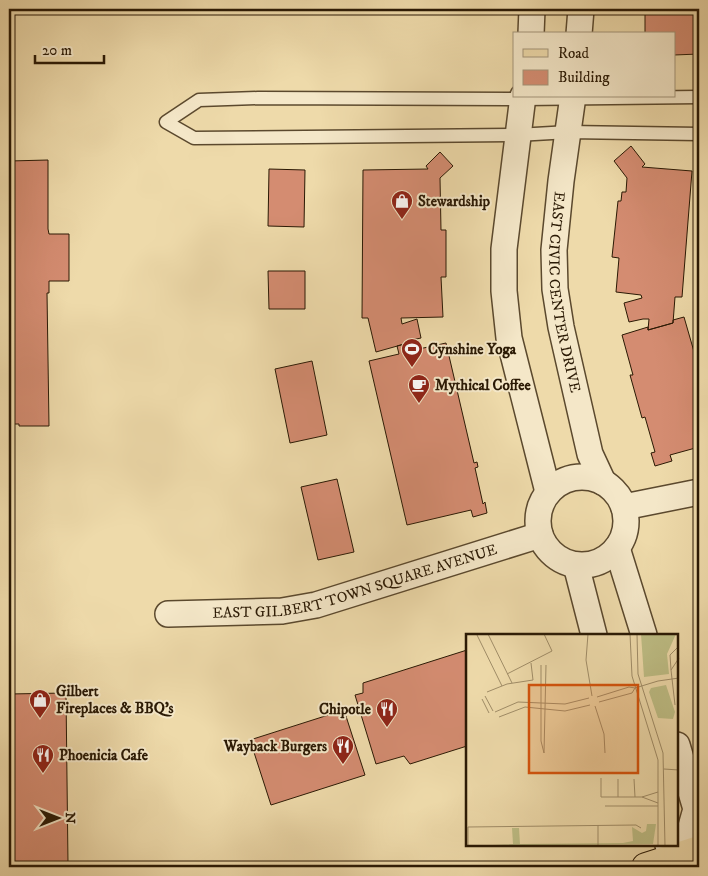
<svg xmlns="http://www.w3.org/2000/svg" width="708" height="876" viewBox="0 0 708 876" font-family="'IM FELL DW Pica',serif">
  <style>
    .building { fill: #d48c71; stroke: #2a1904 }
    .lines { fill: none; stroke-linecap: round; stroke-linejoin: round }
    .lane-casing { stroke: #5b492e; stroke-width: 15 }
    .street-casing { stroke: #5b492e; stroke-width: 28 }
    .primary-casing { stroke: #2a1904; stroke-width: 30 }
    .lane { stroke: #f4e7c8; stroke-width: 12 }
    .street { stroke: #f4e7c8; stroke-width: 25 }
    .primary { stroke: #eedaaa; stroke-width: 28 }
    .labels { text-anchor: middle; stroke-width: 4; stroke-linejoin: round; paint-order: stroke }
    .poi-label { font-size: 15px; font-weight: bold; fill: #2a1904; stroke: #f4e7c8; text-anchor: start }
    .street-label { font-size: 15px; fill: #2a1904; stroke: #f4e7c8 }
    .inset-road { fill: none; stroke: #a08d68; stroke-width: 1 }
    .view { fill: #d5530b; fill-opacity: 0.15; stroke: #d5530b; stroke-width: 2.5 }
    .inset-edge { fill: none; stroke: #2a1904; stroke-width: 2.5 }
  </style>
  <rect width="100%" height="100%" fill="#eedaaa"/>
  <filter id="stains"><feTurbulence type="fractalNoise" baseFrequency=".004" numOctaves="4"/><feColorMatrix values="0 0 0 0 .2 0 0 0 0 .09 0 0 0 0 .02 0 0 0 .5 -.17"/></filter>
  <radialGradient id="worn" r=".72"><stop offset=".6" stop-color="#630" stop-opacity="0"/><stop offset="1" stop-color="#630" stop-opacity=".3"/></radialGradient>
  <path class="building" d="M 645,9 L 699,9 L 699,54 L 674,55 L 674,34 L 645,34 Z
    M 631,146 L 645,164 L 642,167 L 692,171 L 682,297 L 675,297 L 673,323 L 648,330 L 649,319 L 643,319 L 629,322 L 624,303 L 642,298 L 641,295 L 616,292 L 619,258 L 612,257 L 618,201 L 621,201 L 622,192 L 626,192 L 627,178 L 614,161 Z
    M 440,152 L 453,166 L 440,178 L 441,230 L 446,230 L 446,277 L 441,277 L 443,317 L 401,318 L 402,324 L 417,319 L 421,338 L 407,341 L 408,343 L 376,352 L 368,318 L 362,318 L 363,170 L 428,169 L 426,166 Z
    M 48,160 L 48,229 L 49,234 L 69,234 L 69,281 L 49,281 L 49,293 L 47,293 L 49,426 L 19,426 L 19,424 L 9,424 L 9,161 Z
    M 269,169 L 305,170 L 304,227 L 268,226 Z
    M 268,271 L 305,271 L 305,309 L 269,309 Z
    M 684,317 L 699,369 L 699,447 L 670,455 L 672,461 L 655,466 L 651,453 L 655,452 L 645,417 L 642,418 L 630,375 L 633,375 L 622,335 L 648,327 L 648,330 L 673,323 L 673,320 Z
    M 408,343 L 410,351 L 446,343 L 474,463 L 477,462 L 478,467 L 475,468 L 483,504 L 485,502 L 487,513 L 473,517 L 471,510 L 407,525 L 369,361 L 399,354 L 397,346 Z
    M 312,361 L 327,435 L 290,443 L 275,369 Z
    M 337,479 L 354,552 L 318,560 L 301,487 Z
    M 467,650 L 467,746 L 410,764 L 404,756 L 376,764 L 355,695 L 363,693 L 363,683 Z
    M 66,693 L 68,864 L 9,865 L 9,694 Z
    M 344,710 L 365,775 L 271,805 L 250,740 Z"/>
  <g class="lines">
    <g class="lane-casing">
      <path id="lane" d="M 699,97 L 523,99 L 258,98 L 199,100 L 166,122 L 194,138 L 517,135 L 569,132 L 699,134"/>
    </g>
    <g class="street-casing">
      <g id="street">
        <path d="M 531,34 L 532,9"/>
        <path d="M 579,34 L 581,9"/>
        <path d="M 523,96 L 504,249 L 504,291 L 509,338 L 548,492"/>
        <path id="s1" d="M 573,96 L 561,181 L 554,250 L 555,289 L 561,327 L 590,454 L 603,482"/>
        <circle cx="582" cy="521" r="44"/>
        <path d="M 624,507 L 699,492"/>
        <path d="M 617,548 L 644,635"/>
        <path d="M 576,565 L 594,635"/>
        <path id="s2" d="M 168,614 L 282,611 L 316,605 L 540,535"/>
        <path d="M 668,845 L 683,855 L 696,809 L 677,745"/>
      </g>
    </g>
    <g class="primary-casing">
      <path id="primary" d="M 646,867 L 699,850"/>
    </g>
    <use href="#lane" class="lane"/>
    <use href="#street" class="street"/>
    <use href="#primary" class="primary"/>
  </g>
  <defs>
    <g id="shop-pin" transform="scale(1.125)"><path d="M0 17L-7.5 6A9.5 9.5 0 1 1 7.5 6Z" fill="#8f2418" stroke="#f4e7c8"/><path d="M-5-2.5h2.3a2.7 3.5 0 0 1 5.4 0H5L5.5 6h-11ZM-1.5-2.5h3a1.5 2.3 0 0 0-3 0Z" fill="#fff"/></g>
    <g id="stadium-pin" transform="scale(1.125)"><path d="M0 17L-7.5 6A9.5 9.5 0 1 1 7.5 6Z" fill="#8f2418" stroke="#f4e7c8"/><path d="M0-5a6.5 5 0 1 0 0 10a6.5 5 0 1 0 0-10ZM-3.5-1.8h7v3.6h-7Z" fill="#fff"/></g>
    <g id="cafe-pin" transform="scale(1.125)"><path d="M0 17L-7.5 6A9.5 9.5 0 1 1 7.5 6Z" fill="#8f2418" stroke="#f4e7c8"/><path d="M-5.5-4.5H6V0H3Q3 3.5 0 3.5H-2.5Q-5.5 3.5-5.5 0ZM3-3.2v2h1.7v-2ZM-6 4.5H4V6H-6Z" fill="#fff"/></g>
    <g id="restaurant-pin" transform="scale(1.125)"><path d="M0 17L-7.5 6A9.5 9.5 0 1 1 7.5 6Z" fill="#8f2418" stroke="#f4e7c8"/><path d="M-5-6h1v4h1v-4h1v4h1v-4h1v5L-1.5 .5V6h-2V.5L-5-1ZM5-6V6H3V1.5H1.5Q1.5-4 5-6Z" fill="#fff"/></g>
  </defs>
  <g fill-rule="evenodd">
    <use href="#shop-pin" x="402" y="201"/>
    <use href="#stadium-pin" x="412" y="349"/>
    <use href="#cafe-pin" x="419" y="385"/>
    <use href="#shop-pin" x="40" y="700"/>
    <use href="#restaurant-pin" x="387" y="709"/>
    <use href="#restaurant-pin" x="343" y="746"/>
    <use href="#restaurant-pin" x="43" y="755"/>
  </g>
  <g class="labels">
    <g class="poi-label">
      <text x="418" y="206">Stewardship</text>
      <text x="428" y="354">Cynshine Yoga</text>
      <text x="435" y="390">Mythical Coffee</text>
      <text x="56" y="696">Gilbert<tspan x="56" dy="17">Fireplaces &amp; BBQ's</tspan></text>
      <text x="371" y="714" text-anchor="end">Chipotle</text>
      <text x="327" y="751" text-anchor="end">Wayback Burgers</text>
      <text x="59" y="760">Phoenicia Cafe</text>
    </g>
    <g class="street-label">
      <text dy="5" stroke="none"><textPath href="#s1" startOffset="198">EAST CIVIC CENTER DRIVE</textPath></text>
      <text dy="5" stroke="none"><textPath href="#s2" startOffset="191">EAST GILBERT TOWN SQUARE AVENUE</textPath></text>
    </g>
  </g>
  <g transform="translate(466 634)">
    <rect width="212" height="212" fill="#eedaaa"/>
    <path d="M 175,0 L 210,0 L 201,20 L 203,40 L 178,43 ZM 200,51 L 209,78 L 207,85 L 192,84 L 183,58 L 185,54 ZM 181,190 L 190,190 L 187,210 L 4,212 L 47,210 L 46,194 L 53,194 L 54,210 L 157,209 L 167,207 L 166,193 L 176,199 L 180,197 Z" fill="#bebe85"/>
    <path class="inset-road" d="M 22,0 L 46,49M 122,0 L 120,26 L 126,62M 164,0 L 166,42 L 192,126 L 192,212M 171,0 L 172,40 L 197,119 L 199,212M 11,1 L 36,52M 75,31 L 75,107 L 78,119M 205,36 L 204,21 L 213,12M 41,40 L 86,17 L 78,0M 21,58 L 41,50 L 67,46 L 65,29M 19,62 L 27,77M 131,63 L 163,53 L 169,54M 16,65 L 23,79M 133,68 L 166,59 L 169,54 L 192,47 L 213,44M 209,71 L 205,36 L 213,24M 129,72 L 138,100 L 139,119M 29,78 L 52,68 L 99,70 L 123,64M 33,83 L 59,73 L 99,77 L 124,71M 78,119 L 80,31M 198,135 L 213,136M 135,144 L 135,163 L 176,163 L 192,158M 168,145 L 169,163M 152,163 L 152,145M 176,163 L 192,169M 139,172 L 192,172M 132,191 L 132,212M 2,212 L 2,193 L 170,191 L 175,194"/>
    <path class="view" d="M 63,51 L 172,51 L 172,139 L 63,139 Z"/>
    <rect width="212" height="212" class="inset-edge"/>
  </g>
  <rect width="708" height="876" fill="none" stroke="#eedaaa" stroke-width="30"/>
  <rect x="10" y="10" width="688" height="856" fill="none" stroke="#2a1904" stroke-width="2.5"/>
  <rect x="15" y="15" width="678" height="846" fill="none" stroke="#2a1904"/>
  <rect x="513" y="32" width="162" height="65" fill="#f4e7c8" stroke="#a3957a"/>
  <rect x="523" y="49" width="25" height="8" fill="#eedaaa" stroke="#a3957a"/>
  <text x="558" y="58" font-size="15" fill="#2a1904">Road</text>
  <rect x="523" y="70" width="25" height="15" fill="#d48c71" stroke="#a3957a"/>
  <text x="558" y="82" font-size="15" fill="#2a1904">Building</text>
  <g transform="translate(58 818) rotate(90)" stroke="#f4e7c8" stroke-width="4" paint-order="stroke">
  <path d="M0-4L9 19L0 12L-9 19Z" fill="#2a1904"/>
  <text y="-8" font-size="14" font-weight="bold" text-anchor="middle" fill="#2a1904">N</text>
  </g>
  <path d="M35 55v8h69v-8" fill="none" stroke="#2a1904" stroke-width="2.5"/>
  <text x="42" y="55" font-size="15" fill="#2a1904" stroke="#f4e7c8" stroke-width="4" paint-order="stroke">20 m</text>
  <rect width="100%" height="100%" filter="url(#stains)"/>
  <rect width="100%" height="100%" fill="url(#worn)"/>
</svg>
